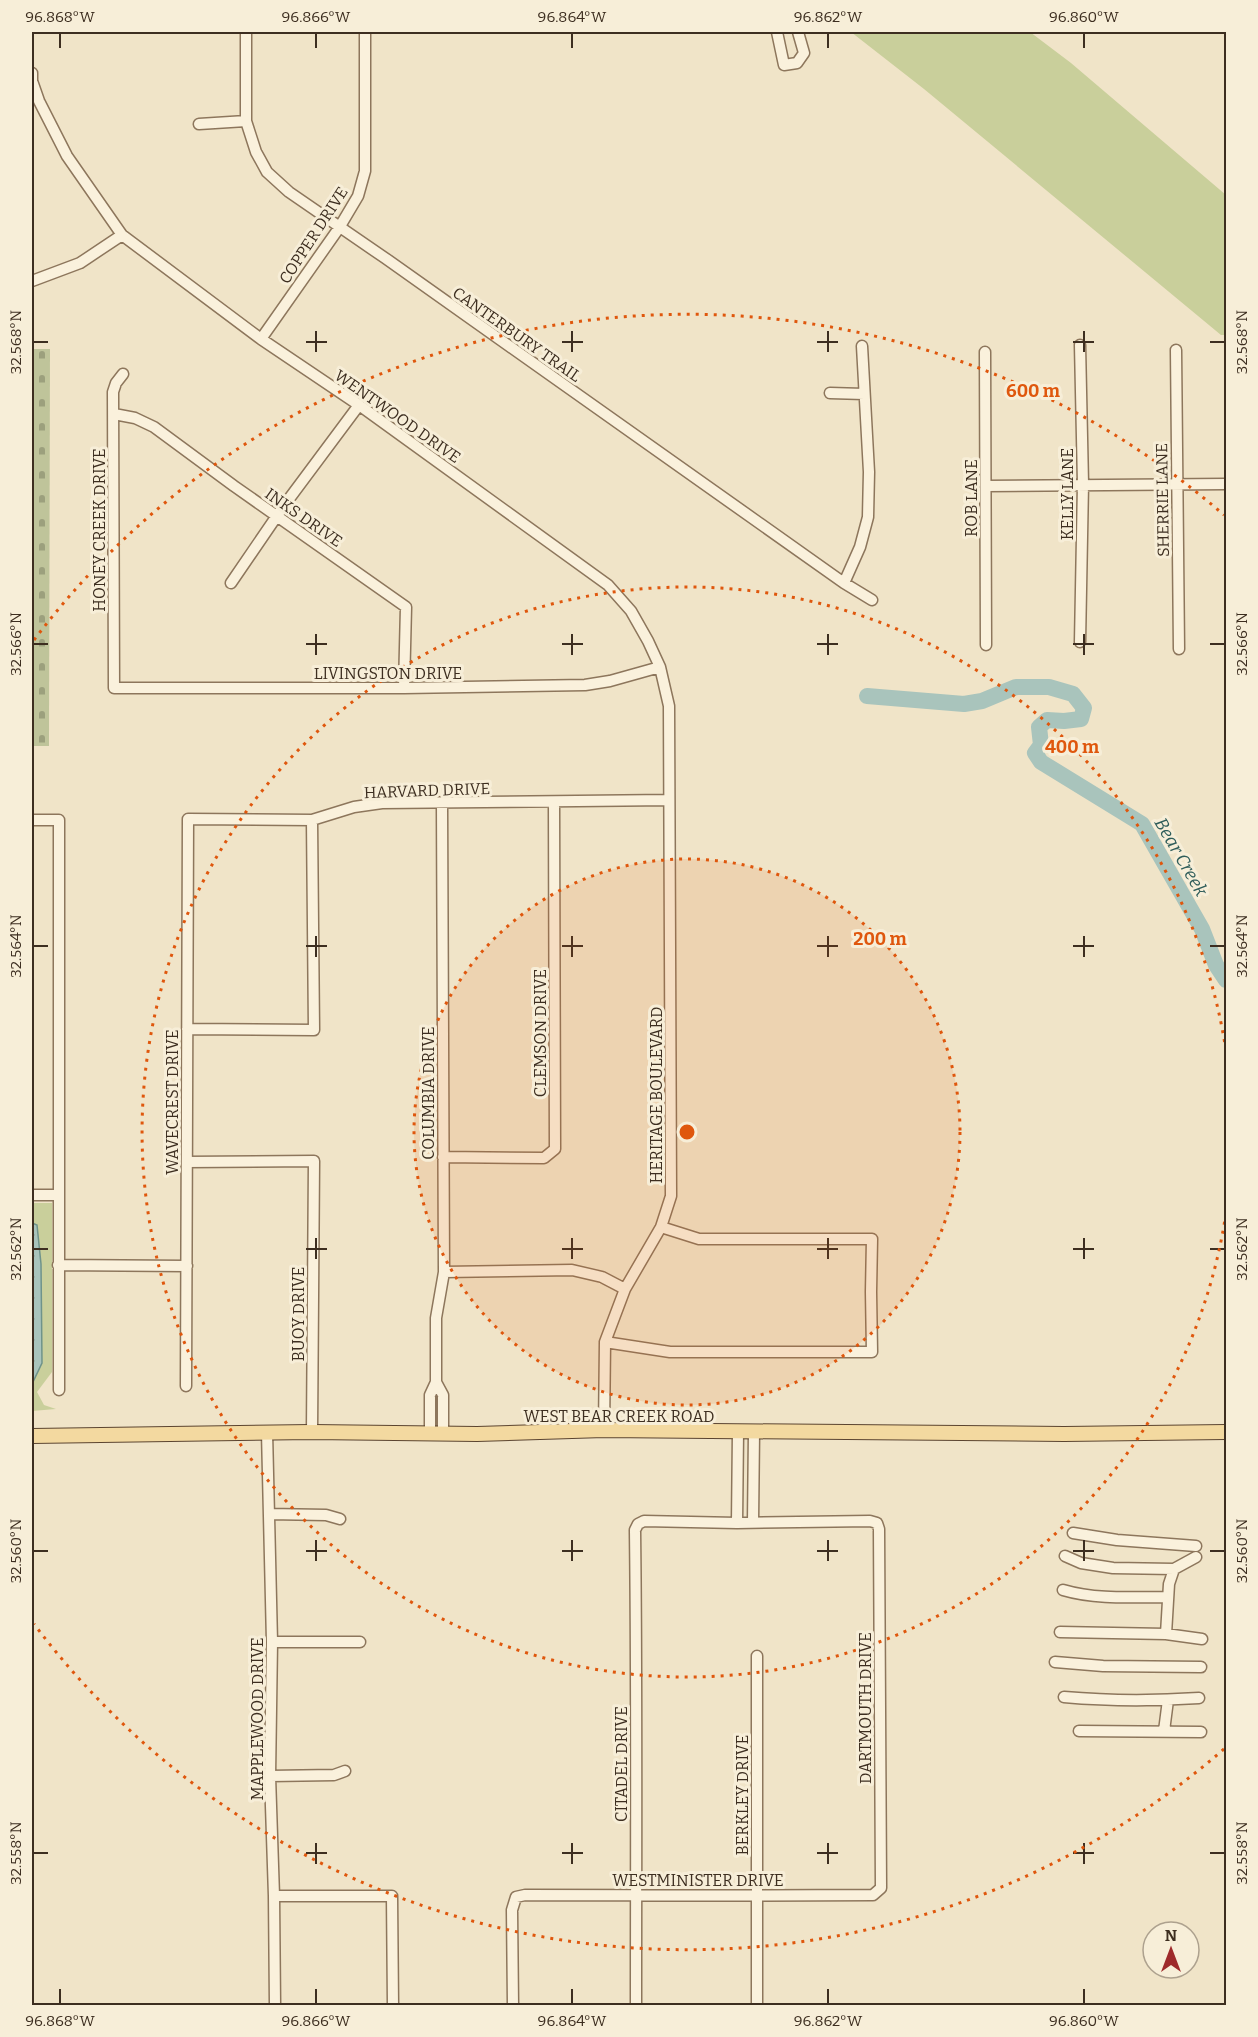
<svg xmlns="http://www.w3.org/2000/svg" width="1258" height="2037" viewBox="0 0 1258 2037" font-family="Bitter,serif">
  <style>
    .green { fill: #c9cf9b }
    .cemetery { fill: url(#cemetery-stones) }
    .water { fill: url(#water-ripples); stroke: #6f938a; stroke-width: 1.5 }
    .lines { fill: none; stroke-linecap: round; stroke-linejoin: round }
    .river { stroke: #a9c4bc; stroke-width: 16 }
    .minor-casing { stroke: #8d765c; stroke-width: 13 }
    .major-casing { stroke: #5b4430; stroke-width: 16 }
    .minor { stroke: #faf1dc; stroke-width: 10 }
    .major { stroke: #f3d9a0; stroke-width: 14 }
    .ticks { fill: none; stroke: #3d2e20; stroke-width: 2 }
    .ring { fill: none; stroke: #df570d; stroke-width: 3; stroke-dasharray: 3 6 }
    .labels { text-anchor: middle; stroke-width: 6; stroke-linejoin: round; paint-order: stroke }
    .street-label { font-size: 16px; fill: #3d2e20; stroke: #f7eed8 }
    .water-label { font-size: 18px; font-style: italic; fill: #2f5d5a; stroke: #f7eed8 }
    .centre { fill: #df570d; stroke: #f7eed8; stroke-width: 3 }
    .ring-label { font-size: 18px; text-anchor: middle; font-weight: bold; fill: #df570d; stroke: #f7eed8; stroke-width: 6; stroke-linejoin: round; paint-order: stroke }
    .neatline { fill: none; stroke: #3d2e20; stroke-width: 2 }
    .ticks-label { font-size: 15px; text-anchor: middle; fill: #3d2e20 }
  </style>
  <defs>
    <pattern id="cemetery-stones" width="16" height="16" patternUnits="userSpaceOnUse" patternTransform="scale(1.5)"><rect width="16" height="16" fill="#bfc49a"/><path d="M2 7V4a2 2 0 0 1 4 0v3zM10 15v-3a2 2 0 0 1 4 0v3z" fill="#9ca07d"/></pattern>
    <pattern id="water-ripples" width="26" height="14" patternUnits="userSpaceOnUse" patternTransform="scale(1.5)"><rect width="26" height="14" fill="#a9c4bc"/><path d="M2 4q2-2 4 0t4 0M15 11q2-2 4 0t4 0" fill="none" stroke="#8ba098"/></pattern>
  </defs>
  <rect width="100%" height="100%" fill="#f0e4c8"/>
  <path class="green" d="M 851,32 L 1030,32 L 1071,63 L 1226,195 L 1226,335 L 1221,335 L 924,89 Z
    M 32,1203 L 52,1203 L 52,1372 L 37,1392 L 44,1405 L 56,1409 L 32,1411 Z"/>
  <path class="cemetery" d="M 32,349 L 50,349 L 49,746 L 32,746 Z"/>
  <path class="water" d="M 32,1223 L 37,1225 L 41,1264 L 42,1363 L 33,1382 L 33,1394 L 32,1397 Z"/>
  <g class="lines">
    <path class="river" d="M 867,696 L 964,704 L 982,701 L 1016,687 L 1049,687 L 1073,694 L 1084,708 L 1081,719 L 1064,721 L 1047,720 L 1039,727 L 1041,745 L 1035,753 L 1041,762 L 1142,824 L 1202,929 L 1216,965 L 1226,980"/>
    <g class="minor-casing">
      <path id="minor" d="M 246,32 L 246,121 L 256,152 L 267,172 L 289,192 L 385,258 L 844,583 L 872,600
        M 777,32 L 784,65 L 797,63 L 804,53 L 798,32
        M 32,73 L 32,81 L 39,101 L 67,156 L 122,235 L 261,339 L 359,405 L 608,585 L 631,611 L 648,641 L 660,667 L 669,706 L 671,1196 L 661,1227 L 625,1289 L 605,1342 L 604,1430
        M 199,124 L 246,121
        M 32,281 L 80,263 L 122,235
        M 261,339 L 339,228 L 358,196 L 365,171 L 365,32
        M 1080,345 L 1083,484 L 1080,642
        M 1176,350 L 1179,649
        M 985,352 L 986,645
        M 123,374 L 116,383 L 113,392 L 114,688 L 404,688 L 585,685 L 610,681 L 660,667
        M 830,393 L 864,394
        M 114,414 L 135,418 L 154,427 L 234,486 L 406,607 L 404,688
        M 986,486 L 1226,484
        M 231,583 L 283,507 L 359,405
        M 844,583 L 860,547 L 868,517 L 869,472 L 862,346
        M 32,820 L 59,820 L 59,1390
        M 187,1029 L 314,1030 L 312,820
        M 443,1157 L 544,1158 L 555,1149 L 554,802
        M 187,1162 L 314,1161 L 312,1432
        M 32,1195 L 58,1195
        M 58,1265 L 187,1266
        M 444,1272 L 572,1270 L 602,1277 L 625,1289
        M 605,1342 L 670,1352 L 872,1352 L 871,1292 L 872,1239 L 699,1239 L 661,1227
        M 436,1382 L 443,1395 L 443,1434
        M 186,1386 L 188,819 L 312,820 L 354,807 L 382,803 L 669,800
        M 267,1432 L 272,1642 L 270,1776 L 274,1896 L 275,2006
        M 430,1434 L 430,1395 L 436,1382 L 436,1318 L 444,1272 L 442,804
        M 269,1514 L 326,1515 L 340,1519
        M 753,1522 L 754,1432
        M 737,1523 L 738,1432
        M 1073,1533 L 1117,1540 L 1196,1546
        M 1065,1556 L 1081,1563 L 1113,1568 L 1174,1569 L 1196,1557
        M 1063,1590 C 1097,1600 1133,1597 1168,1597
        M 1060,1632 L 1166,1634 L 1202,1639
        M 1166,1634 L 1169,1584 L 1174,1569
        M 272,1642 L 360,1642
        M 757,1656 L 757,2006
        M 1055,1662 L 1103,1666 L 1201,1667
        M 1064,1697 C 1109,1701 1154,1701 1199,1698
        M 1079,1731 L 1201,1732
        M 1164,1731 L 1168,1700
        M 270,1776 L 334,1775 L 345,1771
        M 274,1896 L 392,1896 L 393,2006
        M 513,2006 L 512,1910 L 516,1897 L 525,1895 C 641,1895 757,1896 873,1895 L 881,1888 L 879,1529 L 877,1523 L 870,1521 L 737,1523 L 644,1521 L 638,1524 L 635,1530 C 637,1689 636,1847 636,2006"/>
    </g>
    <g class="major-casing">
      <path id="major" d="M 32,1436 L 312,1432 L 477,1434 L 604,1430 L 1064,1434 L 1226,1432"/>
    </g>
    <use href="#minor" class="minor"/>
    <use href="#major" class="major"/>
  </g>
  <path class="ticks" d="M 60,33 L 60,48M 316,33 L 316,48M 572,33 L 572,48M 828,33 L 828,48M 1084,33 L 1084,48M 316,331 L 316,352M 572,331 L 572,352M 828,331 L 828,352M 1084,331 L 1084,352M 33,342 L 48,342M 306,342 L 327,342M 562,342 L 583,342M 817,342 L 838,342M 1073,342 L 1094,342M 1210,342 L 1225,342M 316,634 L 316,655M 572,634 L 572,655M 828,634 L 828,655M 1084,634 L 1084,655M 33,644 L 48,644M 306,644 L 327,644M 562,644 L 583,644M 817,644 L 838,644M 1073,644 L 1094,644M 1210,644 L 1225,644M 316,936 L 316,957M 572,936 L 572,957M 828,936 L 828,957M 1084,936 L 1084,957M 33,946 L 48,946M 306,946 L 327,946M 562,946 L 583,946M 817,946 L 838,946M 1073,946 L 1094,946M 1210,946 L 1225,946M 316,1238 L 316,1259M 572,1238 L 572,1259M 828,1238 L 828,1259M 1084,1238 L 1084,1259M 33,1249 L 48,1249M 306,1249 L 327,1249M 562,1249 L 583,1249M 817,1249 L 838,1249M 1073,1249 L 1094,1249M 1210,1249 L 1225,1249M 316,1540 L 316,1561M 572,1540 L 572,1561M 828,1540 L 828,1561M 1084,1540 L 1084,1561M 33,1551 L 48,1551M 306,1551 L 327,1551M 562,1551 L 583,1551M 817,1551 L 838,1551M 1073,1551 L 1094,1551M 1210,1551 L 1225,1551M 316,1843 L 316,1864M 572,1843 L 572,1864M 828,1843 L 828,1864M 1084,1843 L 1084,1864M 33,1853 L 48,1853M 306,1853 L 327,1853M 562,1853 L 583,1853M 817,1853 L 838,1853M 1073,1853 L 1094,1853M 1210,1853 L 1225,1853M 60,1989 L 60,2004M 316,1989 L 316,2004M 572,1989 L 572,2004M 828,1989 L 828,2004M 1084,1989 L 1084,2004"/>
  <circle cx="687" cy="1132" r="273" fill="#df570d" fill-opacity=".12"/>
  <g class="ring">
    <circle cx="687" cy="1132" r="273"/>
    <path d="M1226 1213A545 545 0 1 1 1226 1051"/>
    <path d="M1224 1749A818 818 0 0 1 34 1624M34 640A818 818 0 0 1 1224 515"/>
  </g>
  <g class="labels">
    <g class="street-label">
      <text transform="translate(313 235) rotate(-57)" y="6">COPPER DRIVE</text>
      <text transform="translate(517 334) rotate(35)" y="6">CANTERBURY TRAIL</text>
      <text transform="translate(398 416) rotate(35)" y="6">WENTWOOD DRIVE</text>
      <text transform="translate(1067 494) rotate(-90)" y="6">KELLY LANE</text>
      <text transform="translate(971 498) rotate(-90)" y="6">ROB LANE</text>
      <text transform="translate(1162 500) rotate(-91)" y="6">SHERRIE LANE</text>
      <text transform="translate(304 517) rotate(35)" y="6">INKS DRIVE</text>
      <text transform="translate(99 530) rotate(-90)" y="6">HONEY CREEK DRIVE</text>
      <text x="388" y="679">LIVINGSTON DRIVE</text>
      <text transform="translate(427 790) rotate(-2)" y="6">HARVARD DRIVE</text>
      <text transform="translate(540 1033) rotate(-90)" y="6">CLEMSON DRIVE</text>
      <text transform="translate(428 1093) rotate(-90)" y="6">COLUMBIA DRIVE</text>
      <text transform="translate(656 1095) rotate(-90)" y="6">HERITAGE BOULEVARD</text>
      <text transform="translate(172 1102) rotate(-90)" y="6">WAVECREST DRIVE</text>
      <text transform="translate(298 1314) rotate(-90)" y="6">BUOY DRIVE</text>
      <text x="619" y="1422">WEST BEAR CREEK ROAD</text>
      <text transform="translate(865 1708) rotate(-90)" y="6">DARTMOUTH DRIVE</text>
      <text transform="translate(257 1719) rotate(-90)" y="6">MAPPLEWOOD DRIVE</text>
      <text transform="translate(621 1764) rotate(-90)" y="6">CITADEL DRIVE</text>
      <text transform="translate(742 1795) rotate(-90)" y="6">BERKLEY DRIVE</text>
      <text x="698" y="1886">WESTMINISTER DRIVE</text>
    </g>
    <g class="water-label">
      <text transform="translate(1181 857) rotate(60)" y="6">Bear Creek</text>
    </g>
  </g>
  <circle cx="687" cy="1132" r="9" class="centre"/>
  <g class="ring-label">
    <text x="1033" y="397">600 m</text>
    <text x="1072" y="753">400 m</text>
    <text x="880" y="945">200 m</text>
  </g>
  <rect width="1258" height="2037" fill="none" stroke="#f7eed8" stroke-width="66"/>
  <g transform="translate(1171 1950)"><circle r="28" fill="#f7eed8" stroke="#ada18e" stroke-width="1.5"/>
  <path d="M0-4.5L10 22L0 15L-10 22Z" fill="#9e2a2b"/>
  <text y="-9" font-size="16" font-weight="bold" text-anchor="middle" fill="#3d2e20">N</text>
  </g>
  <rect x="33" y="33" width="1192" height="1971" class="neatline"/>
  <g class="ticks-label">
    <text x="60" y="22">96.868°W</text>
    <text x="316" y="22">96.866°W</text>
    <text x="572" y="22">96.864°W</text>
    <text x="828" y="22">96.862°W</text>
    <text x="1084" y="22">96.860°W</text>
    <text transform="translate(16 342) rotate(-90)" y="5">32.568°N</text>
    <text transform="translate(1242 342) rotate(-90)" y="5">32.568°N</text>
    <text transform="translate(16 644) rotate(-90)" y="5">32.566°N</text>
    <text transform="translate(1242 644) rotate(-90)" y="5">32.566°N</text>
    <text transform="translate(16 946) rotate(-90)" y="5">32.564°N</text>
    <text transform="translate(1242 946) rotate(-90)" y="5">32.564°N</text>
    <text transform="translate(16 1249) rotate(-90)" y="5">32.562°N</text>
    <text transform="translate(1242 1249) rotate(-90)" y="5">32.562°N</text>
    <text transform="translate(16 1551) rotate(-90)" y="5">32.560°N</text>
    <text transform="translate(1242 1551) rotate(-90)" y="5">32.560°N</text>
    <text transform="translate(16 1853) rotate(-90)" y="5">32.558°N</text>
    <text transform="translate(1242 1853) rotate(-90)" y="5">32.558°N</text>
    <text x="60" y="2026">96.868°W</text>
    <text x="316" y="2026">96.866°W</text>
    <text x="572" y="2026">96.864°W</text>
    <text x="828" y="2026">96.862°W</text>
    <text x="1084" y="2026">96.860°W</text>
  </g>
</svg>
